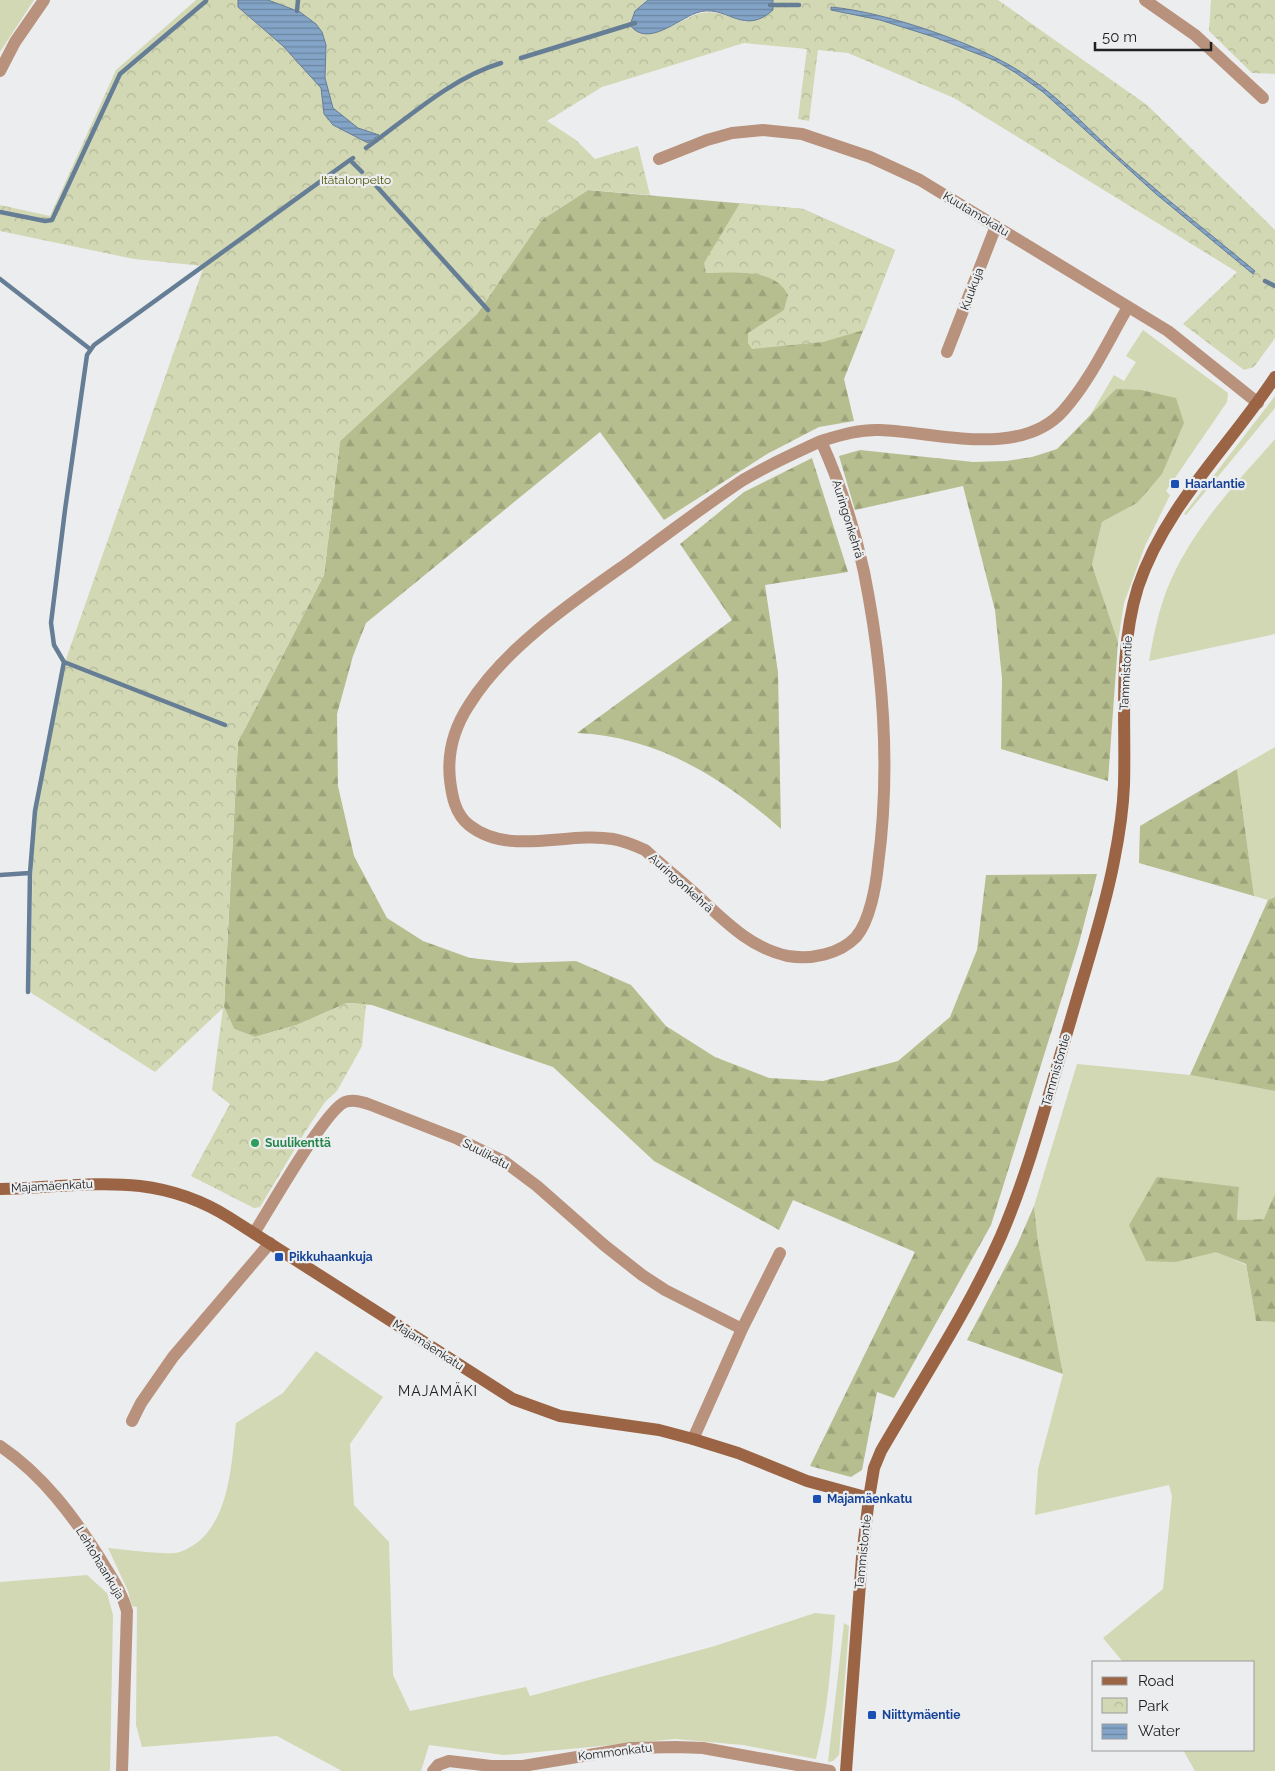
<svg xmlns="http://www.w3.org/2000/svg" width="1275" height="1771" viewBox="0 0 1275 1771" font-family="Raleway,sans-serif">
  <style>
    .grass { fill: #d2d8b3 }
    .forest { fill: url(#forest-firs) }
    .park { fill: url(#park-crowns) }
    .water { fill: url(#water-rules); stroke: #667d96 }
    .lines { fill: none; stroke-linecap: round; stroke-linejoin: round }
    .stream { stroke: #667d96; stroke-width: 4.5 }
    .street { stroke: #b8927c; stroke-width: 12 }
    .secondary { stroke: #9b6545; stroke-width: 12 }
    .transit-dot { fill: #1a4fb4; stroke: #ecedee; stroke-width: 2 }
    .leisure-dot { fill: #2e9e5b; stroke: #ecedee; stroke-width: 2 }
    .labels { text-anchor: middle; stroke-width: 4.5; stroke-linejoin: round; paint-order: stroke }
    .park-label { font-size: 12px; fill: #505608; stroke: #ecedee }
    .street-label { font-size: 12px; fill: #212122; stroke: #ecedee }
    .transit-label { font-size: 12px; font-weight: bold; fill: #164399; stroke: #ecedee; text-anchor: start }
    .leisure-label { font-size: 12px; font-weight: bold; fill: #27864d; stroke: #ecedee; text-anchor: start }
    .neighbourhood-label { font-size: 14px; letter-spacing: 1px; fill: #212122; stroke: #ecedee }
  </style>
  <defs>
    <pattern id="forest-firs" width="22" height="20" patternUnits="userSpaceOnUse" patternTransform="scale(1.25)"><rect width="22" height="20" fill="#b6bd8e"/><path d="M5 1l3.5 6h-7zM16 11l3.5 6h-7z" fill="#9ca27a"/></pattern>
    <pattern id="park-crowns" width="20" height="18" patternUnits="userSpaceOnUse" patternTransform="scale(1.25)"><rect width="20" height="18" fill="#d2d8b3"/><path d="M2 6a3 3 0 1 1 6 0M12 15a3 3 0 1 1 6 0" fill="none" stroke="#b4b99a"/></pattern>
    <pattern id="water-rules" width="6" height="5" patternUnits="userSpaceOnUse" patternTransform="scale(1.25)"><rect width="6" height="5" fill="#83a4c7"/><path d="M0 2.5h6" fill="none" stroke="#6b85a1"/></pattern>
  </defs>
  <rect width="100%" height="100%" fill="#ecedee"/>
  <path class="grass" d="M 0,0 L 34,0 L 0,52 Z
    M 1143,330 L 1228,393 L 1227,402 L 1166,491 L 1170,495 L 1145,546 L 1124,603 L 1118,642 L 1092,565 L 1102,522 L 1137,503 L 1091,414 L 1114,375 L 1124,381 L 1136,362 L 1126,356 Z
    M 1275,396 L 1275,408 L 1186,515 L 1184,514 Z
    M 1275,439 L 1275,634 L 1149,661 C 1154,634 1159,606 1171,580 C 1195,526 1236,483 1275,439 Z
    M 1275,747 L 1275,897 L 1268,900 L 1254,896 L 1237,769 Z
    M 1077,1064 L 1190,1075 L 1275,1091 L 1275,1194 L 1265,1219 L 1237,1220 L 1239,1187 L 1176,1262 L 1216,1251 L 1246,1265 L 1256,1321 L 1275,1322 L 1275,1771 L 1195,1771 L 1183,1750 L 1254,1750 L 1254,1662 L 1123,1662 L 1103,1638 L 1163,1589 L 1172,1496 L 1169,1485 L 1035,1515 L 1038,1469 L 1063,1374 L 1038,1242 L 1034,1206 Z
    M 316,1351 L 383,1397 L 350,1444 L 354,1505 L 389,1542 L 393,1675 L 410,1711 L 526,1687 L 530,1696 L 715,1646 L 815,1613 L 835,1615 C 831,1663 828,1712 816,1759 L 743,1745 L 675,1739 L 504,1755 L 429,1745 L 421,1771 L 342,1771 L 277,1736 L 142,1747 L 136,1725 L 137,1607 L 132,1606 L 128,1591 L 108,1548 C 121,1549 170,1556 180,1552 C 230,1534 231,1466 236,1423 L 283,1393 Z
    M 87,1575 L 107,1593 L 113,1615 L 110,1771 L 0,1771 L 0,1582 Z
    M 844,1623 L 849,1626 L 839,1755 L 833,1761 L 828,1762 Z"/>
  <path class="forest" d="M 588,190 L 803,209 L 895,250 L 844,379 L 854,421 L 819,427 L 767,454 L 664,520 L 600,432 L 366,623 L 353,656 L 337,714 L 338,786 L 354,856 L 387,918 L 423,941 L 470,958 L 517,963 L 576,961 L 631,985 L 666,1026 L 715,1057 L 769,1078 L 823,1081 L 898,1061 L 950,1017 L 977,950 L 986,875 L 1097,874 L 1079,943 L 991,1225 L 894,1398 L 877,1392 L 862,1470 L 851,1477 L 810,1466 L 915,1252 L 793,1200 L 779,1230 L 654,1161 L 553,1067 L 372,1005 L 347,1003 L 297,1025 L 255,1037 L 234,1029 L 224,1007 L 238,742 L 324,575 L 340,441 L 477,314 L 541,220 Z
    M 1116,389 L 1141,390 L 1176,398 L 1184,423 L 1162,474 L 1137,503 L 1102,522 L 1092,565 L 1118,642 L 1108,781 L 1001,749 L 1002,678 L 995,610 L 963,486 L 855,510 L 839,456 L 860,450 L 973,462 L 1006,461 L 1032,457 L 1057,449 Z
    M 812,458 L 848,572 L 765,585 L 778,672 L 781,829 C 724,778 655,736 577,733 L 732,620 L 680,544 L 744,492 Z
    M 1237,769 L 1254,896 L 1139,863 L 1140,826 Z
    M 1275,897 L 1275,1091 L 1190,1075 L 1268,900 Z
    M 1157,1177 L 1239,1187 L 1237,1220 L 1264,1219 L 1275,1194 L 1275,1322 L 1256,1321 L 1246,1264 L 1216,1252 L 1176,1262 L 1146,1261 L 1129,1225 Z
    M 1034,1206 L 1038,1242 L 1063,1374 L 967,1340 L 1017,1245 Z"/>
  <path class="park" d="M 196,0 L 648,0 L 635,11 L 673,26 C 705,8 710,9 745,22 L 774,4 L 773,0 L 998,0 L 1147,105 L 1275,230 L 1275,338 L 1254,367 L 1244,370 L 1183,324 L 1237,272 L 954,98 L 848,53 L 818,50 L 809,121 L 798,119 L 807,49 L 744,43 L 602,87 L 547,121 L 576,140 L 595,159 L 638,146 L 650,195 L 588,190 L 542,220 L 477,314 L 340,441 L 324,575 L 238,742 L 224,1007 L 234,1029 L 255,1037 L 297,1025 L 347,1003 L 366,1004 L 362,1046 L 337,1091 L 325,1102 L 305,1132 L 260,1207 L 254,1208 L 191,1176 L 230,1104 L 212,1090 L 223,1008 L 155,1072 L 30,992 L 34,812 L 65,662 L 204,266 L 134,259 L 0,231 L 0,205 L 50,216 L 116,70 Z
    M 1211,0 L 1275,0 L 1275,74 L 1252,73 L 1209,31 Z
    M 740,203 L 803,209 L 895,250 L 864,330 L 823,342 L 752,349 L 748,343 L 748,333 L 784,310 L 788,295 C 775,267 731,273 706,273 L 704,263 Z"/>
  <path class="water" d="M 238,0 L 268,0 L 300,12 L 316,24 L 322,32 L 326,45 L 325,78 L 333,108 L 358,128 L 379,135 L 368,143 L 333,125 L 324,114 L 321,88 L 283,46 L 238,7 Z
    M 648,0 L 773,0 L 773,10 C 742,38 726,2 696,13 C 677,20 647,48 630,25 L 635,11 Z
    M 831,7 C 886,12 981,44 1027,76 C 1066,102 1096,138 1132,169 C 1172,204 1214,237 1255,271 L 1253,274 L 1156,194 L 1043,92 L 1016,73 L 996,61 L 934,37 L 880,20 L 831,10 Z"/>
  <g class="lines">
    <path class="stream" d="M 770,5 L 799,5
      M 297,11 L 298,0
      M 521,58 L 635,23
      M 366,148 C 408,118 451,78 501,63
      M 353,158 L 350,160 L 362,172
      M 370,179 L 488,310
      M 0,212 L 45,221 L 52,220 L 120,74 L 206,1
      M 0,279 L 90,349
      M 1265,281 L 1275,286
      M 64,662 L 225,725
      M 0,875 L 30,873
      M 28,992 L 30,873 L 35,811 L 64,662 L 54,645 L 51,623 L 65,510 L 87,355 L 94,345 L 350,160"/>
    <path class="street" d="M 1145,0 L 1195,35 L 1263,98
      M 0,71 L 15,42 L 44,0
      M 659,159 L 707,140 L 732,133 L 763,130 L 802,134 L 870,157 L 920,180 L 1168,331 L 1258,403
      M 947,352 L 996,226
      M 821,441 C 795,453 768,465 743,480 C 704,506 667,534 629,562 C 575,600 504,648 469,705 C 454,728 447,753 450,780 C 452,796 455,814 469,825 C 509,857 567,831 613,839 C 624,841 634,845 645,850 C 660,864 676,876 691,890 C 720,916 748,948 788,956 C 811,960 840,954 856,937 C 870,921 876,885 878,865 C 891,768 883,667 864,572 C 854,526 840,483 821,441 C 841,435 860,429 880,430 C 936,432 1020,459 1063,411 C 1090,381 1108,341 1128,307
      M 254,1233 C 269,1210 325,1110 345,1102 C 353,1099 363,1102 371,1105 L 458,1139 L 505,1162 L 537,1186 L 604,1245 L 642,1275 L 665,1290 L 742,1329 L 693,1439
      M 742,1329 L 780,1253
      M 132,1421 L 141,1403 L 173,1357 L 270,1243
      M 0,1446 C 43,1475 74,1517 101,1560 C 111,1577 122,1592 127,1611 L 122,1771
      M 433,1771 L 438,1765 L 449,1761 L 491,1766 L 523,1766 L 631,1748 L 676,1747 L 703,1748 L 830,1771"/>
    <path class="secondary" d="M 0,1189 C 85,1187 152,1169 230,1218 L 513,1399 L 560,1416 L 659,1430 L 693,1439 L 738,1453 L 807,1481 L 869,1498
      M 846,1771 L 862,1557 L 869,1498 L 874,1468 L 881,1451 C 922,1380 968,1311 1001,1236 C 1031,1166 1049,1092 1071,1019 C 1086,966 1104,914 1114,861 C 1119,836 1123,811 1124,785 C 1126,719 1118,651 1138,587 C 1165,506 1229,447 1275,377"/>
  </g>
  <g class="transit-dot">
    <rect x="1170" y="479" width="10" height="10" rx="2.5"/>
    <rect x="274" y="1252" width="10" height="10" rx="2.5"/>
    <rect x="812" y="1494" width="10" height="10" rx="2.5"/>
    <rect x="867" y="1710" width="10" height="10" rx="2.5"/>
  </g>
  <circle class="leisure-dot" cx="255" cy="1143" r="5"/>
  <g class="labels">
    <g class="park-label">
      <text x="356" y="184">Itätalonpelto</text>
    </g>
    <g class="street-label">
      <text transform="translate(976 214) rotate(31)" y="4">Kuutamokatu</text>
      <text transform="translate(972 289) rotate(-69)" y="4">Kuukuja</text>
      <text transform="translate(848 519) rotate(73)" y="4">Auringonkehrä</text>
      <text transform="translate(1126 673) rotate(-87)" y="4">Tammistontie</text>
      <text transform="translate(681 883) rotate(42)" y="4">Auringonkehrä</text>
      <text transform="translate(1056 1070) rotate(-74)" y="4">Tammistontie</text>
      <text transform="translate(486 1154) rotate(28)" y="4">Suulikatu</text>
      <text transform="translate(52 1186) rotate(-3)" y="4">Majamäenkatu</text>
      <text transform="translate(428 1345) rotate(33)" y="4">Majamäenkatu</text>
      <text transform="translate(863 1552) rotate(-84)" y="4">Tammistontie</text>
      <text transform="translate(100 1563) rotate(59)" y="4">Lehtohaankuja</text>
      <text transform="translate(615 1752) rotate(-7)" y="4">Kommonkatu</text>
    </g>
    <g class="transit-label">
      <text x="1185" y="488">Haarlantie</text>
      <text x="289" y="1261">Pikkuhaankuja</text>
      <text x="827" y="1503">Majamäenkatu</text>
      <text x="882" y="1719">Niittymäentie</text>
    </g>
    <g class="leisure-label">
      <text x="265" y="1147">Suulikenttä</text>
    </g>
    <g class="neighbourhood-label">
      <text x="438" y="1396">MAJAMÄKI</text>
    </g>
  </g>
  <rect x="1092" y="1661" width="162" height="90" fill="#ecedee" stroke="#9b9b9c"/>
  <rect x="1102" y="1677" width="25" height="8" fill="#9b6545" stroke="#9b9b9c"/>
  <text x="1138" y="1686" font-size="15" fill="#212122">Road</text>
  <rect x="1102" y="1698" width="25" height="15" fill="url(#park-crowns)" stroke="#9b9b9c"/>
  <text x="1138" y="1711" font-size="15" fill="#212122">Park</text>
  <rect x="1102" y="1724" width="25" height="15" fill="url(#water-rules)" stroke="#9b9b9c"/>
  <text x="1138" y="1736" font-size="15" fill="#212122">Water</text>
  <path d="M1095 42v8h116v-8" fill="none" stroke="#212122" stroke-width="2.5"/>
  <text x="1102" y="42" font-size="15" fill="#212122" stroke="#ecedee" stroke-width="4" paint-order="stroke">50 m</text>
</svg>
